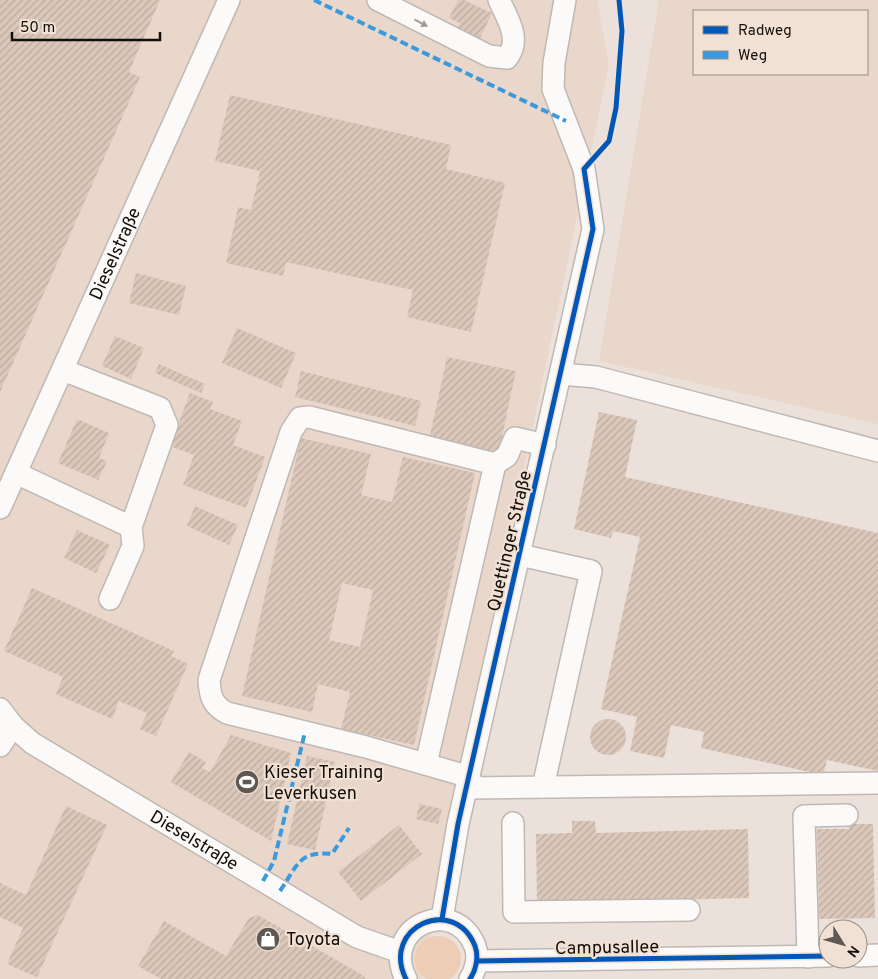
<svg xmlns="http://www.w3.org/2000/svg" width="878" height="979" viewBox="0 0 878 979" font-family="Overpass,sans-serif">
  <style>
    .built { fill: #e8d7ca; fill-rule: evenodd }
    .grass { fill: #edcdb5 }
    .building { fill: url(#building-hatch); fill-rule: evenodd }
    .lines { fill: none; stroke-linecap: round; stroke-linejoin: round }
    .minor-casing { stroke: #c0b8b3; stroke-width: 24 }
    .minor { stroke: #fcfaf9; stroke-width: 21 }
    .quiet { stroke: #3b9ade; stroke-width: 4; stroke-dasharray: 8 4; stroke-linecap: butt }
    .cycleway-casing { stroke: #f1e0d4; stroke-width: 8 }
    .cycleway { stroke: #0057b8; stroke-width: 5 }
    .oneway { fill: #9f9c99 }
    .labels { text-anchor: middle; stroke-width: 4.5; stroke-linejoin: round; paint-order: stroke }
    .street-label { font-size: 18px; fill: #130e0a; stroke: #f1e0d4 }
    .poi-label { font-size: 18px; fill: #130e0a; stroke: #f1e0d4; text-anchor: start }
  </style>
  <defs>
    <pattern id="building-hatch" width="6" height="6" patternUnits="userSpaceOnUse" patternTransform="scale(1.25)"><rect width="6" height="6" fill="#dbc8ba"/><path d="M-1 1l2-2M0 6l6-6M5 7l2-2" fill="none" stroke="#bbab9f"/></pattern>
  </defs>
  <rect width="100%" height="100%" fill="#ebe1da"/>
  <path class="built" d="M 0,0 L 597,0 L 609,65 L 466,744 L 422,979 L 0,979 Z
    M 659,0 L 878,0 L 878,424 L 599,361 ZM 694,11 L 867,11 L 867,74 L 694,74 Z"/>
  <path class="grass" d="M415 959a23 23 0 1 1 46 0a23 23 0 1 1-46 0Z"/>
  <path class="building" d="M 0,0 L 160,0 L 129,72 L 140,77 L 0,392 Z
    M 458,0 L 464,0 L 492,13 L 473,53 L 450,43 L 460,23 L 449,18 Z
    M 230,95 L 451,145 L 446,169 L 505,183 L 471,332 L 407,317 L 413,290 L 286,262 L 283,276 L 226,263 L 238,207 L 251,210 L 260,171 L 215,161 Z
    M 136,273 L 186,286 L 179,315 L 129,303 Z
    M 237,328 L 296,353 L 281,388 L 222,363 Z
    M 115,336 L 144,348 L 131,379 L 102,366 Z
    M 447,357 L 516,371 L 498,455 L 429,440 Z
    M 159,364 L 205,384 L 201,393 L 155,373 Z
    M 301,371 L 421,401 L 415,426 L 295,397 Z
    M 190,393 L 213,402 L 210,409 L 242,421 L 233,445 L 265,457 L 246,508 L 183,485 L 194,455 L 170,446 Z
    M 599,412 L 637,420 L 625,477 L 878,533 L 878,771 L 827,760 L 823,775 L 701,748 L 704,732 L 671,725 L 664,758 L 630,751 L 637,717 L 601,709 L 640,537 L 613,531 L 611,538 L 574,529 Z
    M 77,419 L 109,433 L 99,458 L 107,461 L 98,480 L 58,463 Z
    M 301,438 L 371,454 L 361,495 L 392,502 L 403,457 L 475,473 L 414,745 L 341,729 L 350,692 L 318,684 L 312,712 L 242,696 ZM 342,583 L 373,590 L 360,647 L 329,640 Z
    M 195,506 L 238,525 L 229,545 L 187,526 Z
    M 77,530 L 110,545 L 96,573 L 64,558 Z
    M 32,588 L 174,651 L 171,656 L 188,664 L 156,736 L 140,729 L 147,713 L 119,701 L 112,719 L 56,694 L 63,677 L 4,651 Z
    M590 737a18 18 0 1 1 36 0a18 18 0 1 1-36 0Z
    M 231,735 L 291,753 L 271,841 L 171,782 L 189,752 L 206,762 L 202,768 L 210,772 Z
    M 307,756 L 335,762 L 315,850 L 287,844 Z
    M 419,804 L 442,809 L 438,824 L 416,819 Z
    M 66,806 L 107,825 L 37,977 L 7,964 L 23,928 L 0,917 L 0,883 L 26,895 Z
    M 572,821 L 595,821 L 596,833 L 748,829 L 749,898 L 537,903 L 536,834 L 572,833 Z
    M 849,824 L 873,824 L 875,918 L 819,919 L 817,829 L 849,829 Z
    M 399,825 L 422,854 L 361,901 L 338,872 Z
    M 258,915 L 364,976 L 365,979 L 161,979 L 138,966 L 164,921 L 226,956 L 249,918 Z"/>
  <g class="lines">
    <g class="minor-casing">
      <g id="minor">
        <path d="M 378,0 L 489,56 L 507,58 C 522,39 507,18 499,0"/>
        <path d="M 63,370 L 160,408 L 167,425 L 131,527"/>
        <path d="M 561,374 L 596,377 L 878,451"/>
        <path d="M 16,473 L 131,527 L 133,546 L 110,599"/>
        <path id="s1" d="M 0,508 L 229,0"/>
        <path d="M 520,555 L 591,571 L 543,787"/>
        <path id="s2" d="M 0,709 L 13,726 L 32,743 L 357,937 L 400,952"/>
        <path d="M 0,746 L 13,726"/>
        <path d="M 426,764 L 495,464"/>
        <path d="M 470,777 L 366,747 L 227,713 C 212,705 210,696 209,680 L 291,432 L 300,418 L 309,417 L 495,464 L 507,456 L 515,438 L 545,445"/>
        <path d="M 467,788 L 878,783"/>
        <path d="M 513,823 L 514,912 L 689,910"/>
        <path d="M 442,919 L 458,824 L 593,229 L 584,169 L 553,89 L 554,63 L 565,0"/>
        <path d="M 858,956 L 878,955"/>
        <path d="M 808,957 L 804,816 L 847,815"/>
        <path d="M 477,961 L 828,956"/>
        <path d="M 406,979 C 380,927 454,894 475,946 C 479,957 476,970 470,979"/>
      </g>
    </g>
    <use href="#minor" class="minor"/>
    <path class="quiet" d="M 314,0 L 566,121
      M 263,881 L 274,861 L 305,732
      M 280,891 C 298,865 298,851 332,854 L 349,828"/>
    <g class="cycleway-casing">
      <path id="cycleway" d="M 442,919 L 458,824 L 593,229 L 584,169 L 609,141 L 616,108 L 622,31 L 619,0
        M 477,961 L 828,956
        M 406,979 C 380,927 454,894 475,946 C 479,957 476,970 470,979"/>
    </g>
    <use href="#cycleway" class="cycleway"/>
  </g>
  <defs><path id="oneway-solid" d="M-6-.8H1V-3.2L6.5 0L1 3.2V.8H-6Z" transform="scale(1.25)"/></defs>
  <use class="oneway" href="#oneway-solid" transform="translate(421 23) rotate(28)"/>
  <defs>
    <g id="stadium-disc" transform="scale(1.25)"><circle r="9.5" fill="#5f5853" stroke="#f1e0d4"/><path d="M0-5a6.5 5 0 1 0 0 10a6.5 5 0 1 0 0-10ZM-3.5-1.8h7v3.6h-7Z" fill="#fff"/></g>
    <g id="shop-disc" transform="scale(1.25)"><circle r="9.5" fill="#5f5853" stroke="#f1e0d4"/><path d="M-5-2.5h2.3a2.7 3.5 0 0 1 5.4 0H5L5.5 6h-11ZM-1.5-2.5h3a1.5 2.3 0 0 0-3 0Z" fill="#fff"/></g>
  </defs>
  <g fill-rule="evenodd">
    <use href="#stadium-disc" x="247" y="782"/>
    <use href="#shop-disc" x="268" y="939"/>
  </g>
  <g class="labels">
    <g class="street-label">
      <text dy="6" stroke="none"><textPath href="#s1" startOffset="279">Dieselstraße</textPath></text>
      <text transform="translate(509 541) rotate(-77)" y="6">Quettinger Straße</text>
      <text dy="6" stroke="none"><textPath href="#s2" startOffset="236">Dieselstraße</textPath></text>
      <text transform="translate(607 947) rotate(-1)" y="6">Campusallee</text>
    </g>
    <g class="poi-label">
      <text x="264" y="778">Kieser Training<tspan x="264" dy="21">Leverkusen</tspan></text>
      <text x="286" y="945">Toyota</text>
    </g>
  </g>
  <rect x="693" y="10" width="175" height="65" fill="#f1e0d4" stroke="#988c83"/>
  <rect x="703" y="26" width="25" height="8" fill="#0057b8" stroke="#988c83"/>
  <text x="738" y="35" font-size="15" fill="#130e0a">Radweg</text>
  <rect x="703" y="51" width="25" height="8" fill="#3b9ade" stroke="#988c83"/>
  <text x="738" y="60" font-size="15" fill="#130e0a">Weg</text>
  <g transform="translate(843 944) rotate(127)"><circle r="24" fill="#f1e0d4" stroke="#988c83"/>
  <path d="M0-4L9 19L0 12L-9 19Z" fill="#5f5853"/>
  <text y="-8" font-size="14" font-weight="bold" text-anchor="middle" fill="#130e0a">N</text>
  </g>
  <path d="M12 32v8h148v-8" fill="none" stroke="#130e0a" stroke-width="2.5"/>
  <text x="20" y="32" font-size="15" fill="#130e0a" stroke="#f1e0d4" stroke-width="4" paint-order="stroke">50 m</text>
</svg>
